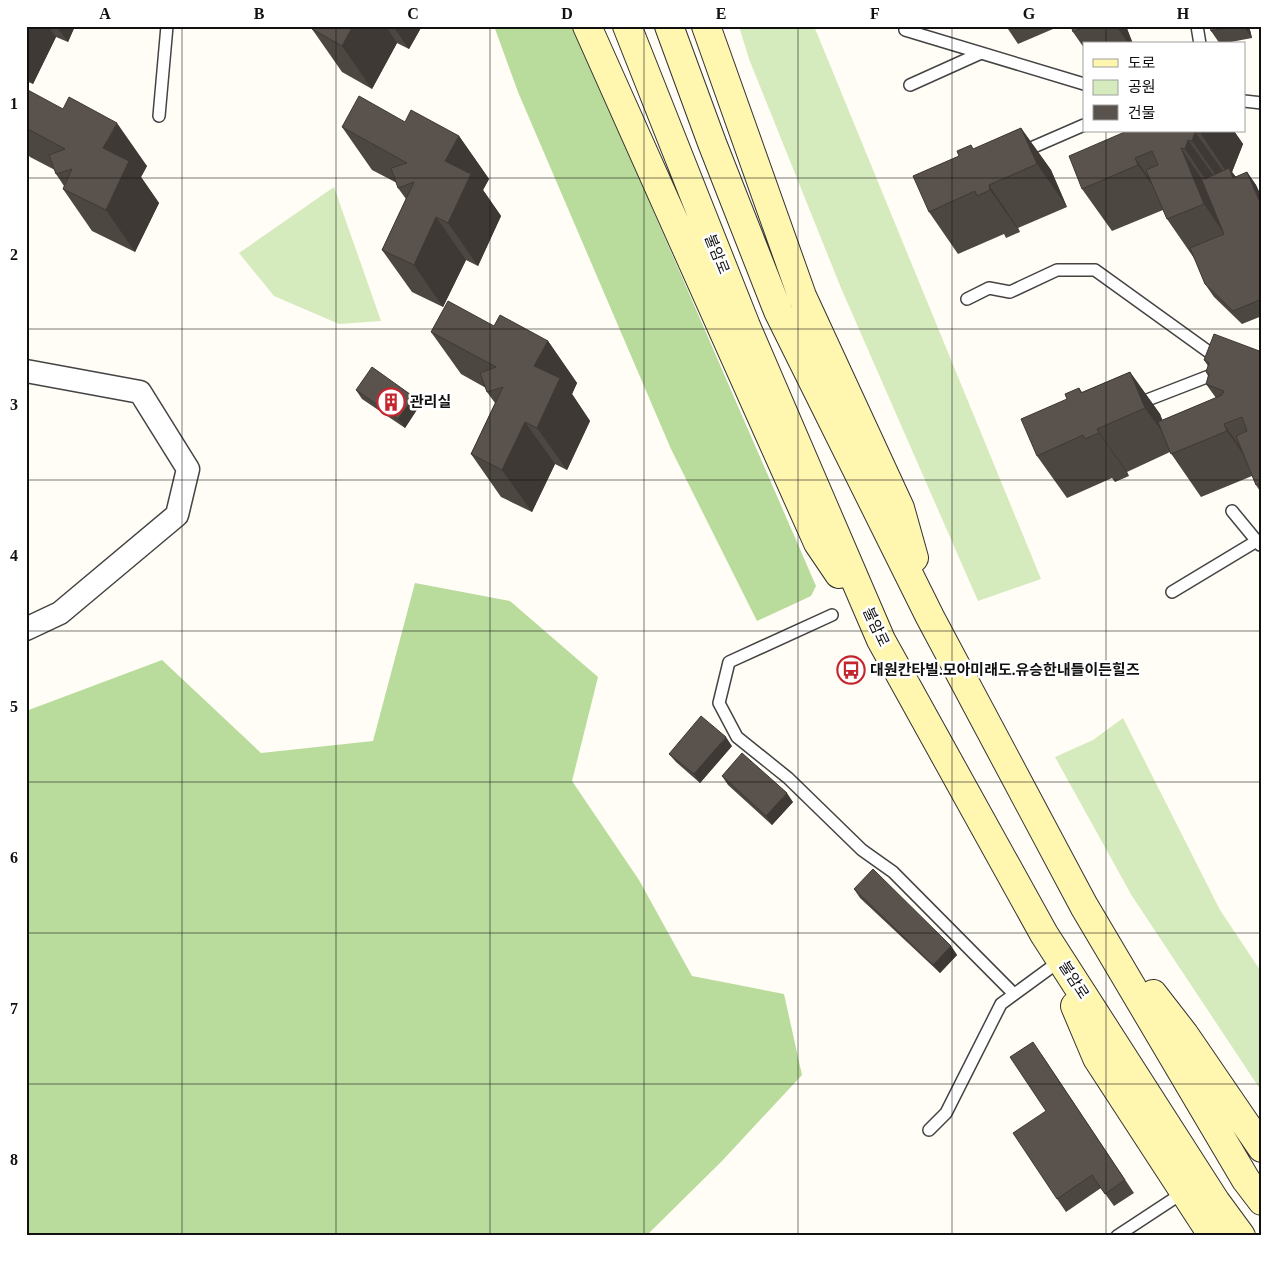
<svg xmlns="http://www.w3.org/2000/svg" width="1288" height="1262" viewBox="0 0 1288 1262" font-family="'Times New Roman','Noto Sans KR',serif">
  <style>
    .green { fill: #d5ebbd }
    .forest { fill: #b9dc9c }
    .lines { fill: none; stroke-linecap: round; stroke-linejoin: round }
    .lane-casing { stroke: #444; stroke-width: 14 }
    .street-casing { stroke: #444; stroke-width: 25 }
    .secondary-casing { stroke: #333; stroke-width: 30 }
    .lane { stroke: #fff; stroke-width: 11 }
    .street { stroke: #fff; stroke-width: 22 }
    .secondary { stroke: #fff6b0; stroke-width: 28 }
    .wall { fill: #4d4742 }
    .shaded-wall { fill: #3f3936 }
    .building { fill: #5a524d; stroke: #3f3936 }
    .grid { fill: none; stroke: #111; stroke-width: 1; stroke-opacity: 0.55 }
    .labels { text-anchor: middle; stroke-width: 5; stroke-linejoin: round; paint-order: stroke }
    .street-label { font-size: 15px; fill: #111; stroke: #fff }
    .poi-label { font-size: 15px; font-weight: bold; fill: #111; stroke: #fff; text-anchor: start }
    .neatline { fill: none; stroke: #111; stroke-width: 2 }
    .grid-label { font-size: 16px; text-anchor: middle; font-weight: bold; fill: #111 }
  </style>
  <rect width="100%" height="100%" fill="#fffdf5"/>
  <path class="green" d="M 739,26 L 814,26 L 1041,579 L 978,601 L 841,288 L 749,59 Z
    M 334,187 L 381,321 L 339,324 L 274,296 L 239,253 Z
    M 1123,718 L 1220,910 L 1262,973 L 1262,1092 L 1132,896 L 1055,757 L 1093,740 Z"/>
  <path class="forest" d="M 494,26 L 573,26 L 816,586 L 811,596 L 757,621 L 671,449 L 518,92 Z
    M 415,583 L 510,601 L 598,677 L 572,781 L 639,880 L 692,976 L 784,994 L 802,1075 L 722,1161 L 646,1236 L 26,1236 L 26,711 L 162,660 L 261,753 L 373,741 Z"/>
  <g class="lines">
    <g class="lane-casing">
      <path id="lane" d="M 1197,26 L 1200,44
        M 905,30 L 1084,84
        M 910,85 L 981,53
        M 1244,101 L 1262,103
        M 159,116 L 167,26
        M 1022,152 L 1084,125
        M 967,299 L 989,288 L 1010,292 L 1057,270 L 1095,270 L 1220,360
        M 1137,404 L 1222,371
        M 1232,511 L 1260,545
        M 1172,592 L 1255,542
        M 832,615 L 729,662 L 719,703 L 737,737 L 788,778 L 862,850 L 893,872 L 1014,994
        M 929,1130 L 946,1113 L 1001,1004 L 1057,963
        M 1117,1236 L 1184,1192"/>
    </g>
    <g class="street-casing">
      <path id="street" d="M 26,371 L 140,392 L 188,469 L 177,515 L 60,613 L 26,629"/>
    </g>
    <g class="secondary-casing">
      <path id="secondary" d="M 587,26 L 818,543 L 839,574
        M 627,26 L 746,326 L 881,640 L 1044,934 L 1216,1202 L 1241,1236
        M 669,26 L 712,143 L 778,311 L 930,617 L 1084,906 L 1246,1180 L 1262,1201
        M 706,26 L 802,296 L 900,508 L 914,558
        M 1153,994 L 1184,1034 L 1262,1148
        M 1075,1006 L 1097,1058 L 1213,1236"/>
    </g>
    <use href="#lane" class="lane"/>
    <use href="#street" class="street"/>
    <use href="#secondary" class="secondary"/>
  </g>
  <path class="wall" d="M 26,26 L 75,26 L 68,42 L 56,37 L 33,84 L 26,81 Z
    M 313,26 L 422,26 L 409,49 L 397,43 L 372,89 L 342,72 L 312,29 Z
    M 1006,26 L 1060,26 L 1018,44 Z
    M 1071,26 L 1126,26 L 1133,44 L 1084,44 L 1084,48 L 1073,32 Z
    M 1210,26 L 1249,26 L 1252,38 L 1220,44 L 1211,31 Z
    M 26,89 L 147,166 L 141,177 L 159,203 L 135,252 L 92,231 L 63,189 L 64,186 L 56,174 L 55,170 L 30,157 L 26,152 Z
    M 405,122 L 459,136 L 489,179 L 483,190 L 501,216 L 478,266 L 466,260 L 443,307 L 412,292 L 382,250 L 406,199 L 398,188 L 397,183 L 372,170 L 342,127 Z
    M 1021,128 L 1051,170 L 1067,207 L 1018,228 L 1020,232 L 1006,238 L 1004,234 L 958,254 L 929,212 L 959,156 Z
    M 1125,131 L 1234,131 L 1243,144 L 1232,172 L 1236,177 L 1247,172 L 1256,185 L 1262,198 L 1262,316 L 1242,324 L 1214,297 L 1205,284 L 1196,261 L 1167,219 L 1163,210 L 1112,231 L 1082,189 L 1126,132 Z
    M 494,326 L 548,341 L 577,383 L 572,394 L 590,421 L 567,470 L 555,464 L 532,512 L 501,497 L 471,454 L 495,403 L 487,392 L 486,388 L 461,374 L 431,332 Z
    M 1262,352 L 1262,494 L 1256,485 L 1252,476 L 1201,497 L 1170,452 L 1127,472 L 1129,476 L 1115,482 L 1112,478 L 1067,498 L 1037,456 L 1067,399 L 1079,388 L 1082,392 L 1130,372 L 1160,414 L 1162,420 L 1216,398 L 1206,384 L 1208,376 L 1206,372 L 1208,366 L 1204,360 Z
    M 356,390 L 414,397 L 420,405 L 405,428 L 362,399 Z
    M 732,746 L 700,783 L 676,762 L 669,754 Z
    M 722,776 L 793,802 L 772,825 L 728,785 Z
    M 854,889 L 951,946 L 957,955 L 940,973 L 860,898 Z
    M 1042,1055 L 1134,1193 L 1114,1206 L 1101,1188 L 1066,1212 L 1057,1199 L 1046,1111 Z"/>
  <path class="shaded-wall" d="M 26,26 L 48,26 L 56,37 L 33,84 L 26,74 Z
    M 56,26 L 75,26 L 68,42 Z
    M 353,26 L 386,26 L 397,43 L 372,89 L 342,46 Z
    M 393,26 L 422,26 L 409,49 Z
    M 1116,26 L 1126,26 L 1133,44 L 1129,44 Z
    M 1243,26 L 1249,26 L 1252,38 Z
    M 117,123 L 147,166 L 141,177 L 159,203 L 135,252 L 106,210 L 103,148 Z
    M 1021,128 L 1051,170 L 1067,207 L 1037,164 Z
    M 1202,131 L 1234,131 L 1243,144 L 1232,172 L 1238,180 L 1230,177 L 1201,134 Z
    M 1195,132 L 1225,174 L 1222,184 L 1192,141 Z
    M 459,136 L 489,179 L 483,190 L 501,216 L 478,266 L 448,223 L 445,161 Z
    M 1188,140 L 1218,182 L 1214,192 L 1185,149 Z
    M 1181,148 L 1210,191 L 1233,247 L 1204,204 Z
    M 1135,158 L 1165,201 L 1168,208 L 1138,165 Z
    M 1247,172 L 1256,185 L 1262,198 L 1262,207 Z
    M 989,185 L 1018,228 L 1020,232 L 990,190 Z
    M 436,217 L 466,260 L 443,307 L 414,265 Z
    M 548,341 L 577,383 L 572,394 L 590,421 L 567,470 L 537,428 L 534,366 Z
    M 1130,372 L 1160,414 L 1175,450 L 1145,408 Z
    M 414,397 L 420,405 L 405,428 L 398,419 Z
    M 525,422 L 555,464 L 532,512 L 502,470 Z
    M 1224,424 L 1254,467 L 1257,474 L 1227,431 Z
    M 1097,429 L 1127,472 L 1129,476 L 1099,433 Z
    M 726,737 L 732,746 L 700,783 L 694,774 Z
    M 787,793 L 793,802 L 772,825 L 766,816 Z
    M 951,946 L 957,955 L 940,973 L 933,965 Z"/>
  <path class="building" d="M 313,26 L 353,26 L 342,46 L 312,29 Z
    M 1071,26 L 1086,26 L 1073,32 Z
    M 1210,26 L 1237,26 L 1211,31 Z
    M 26,89 L 63,109 L 69,97 L 117,123 L 103,148 L 129,161 L 106,210 L 63,189 L 72,169 L 56,174 L 49,155 L 65,149 L 26,128 Z
    M 359,96 L 405,122 L 411,110 L 459,136 L 445,161 L 471,174 L 448,223 L 436,217 L 414,265 L 382,250 L 414,182 L 398,188 L 391,168 L 407,163 L 342,127 Z
    M 1021,128 L 1037,164 L 989,185 L 990,190 L 977,196 L 975,191 L 929,212 L 913,176 L 959,156 L 957,151 L 971,145 L 973,149 Z
    M 1127,131 L 1202,131 L 1201,134 L 1195,132 L 1192,141 L 1188,140 L 1185,149 L 1181,148 L 1204,204 L 1167,219 L 1146,170 L 1158,165 L 1152,151 L 1135,158 L 1138,165 L 1082,189 L 1069,156 Z
    M 1229,168 L 1233,178 L 1247,172 L 1262,207 L 1262,299 L 1233,311 L 1205,284 L 1190,248 L 1224,234 L 1201,178 L 1205,179 Z
    M 448,301 L 494,326 L 500,315 L 548,341 L 534,366 L 560,378 L 537,428 L 525,422 L 502,470 L 471,454 L 503,387 L 487,392 L 480,373 L 496,367 L 431,332 Z
    M 1214,334 L 1262,352 L 1262,483 L 1256,485 L 1236,436 L 1247,431 L 1242,417 L 1224,424 L 1227,431 L 1171,454 L 1158,422 L 1222,395 L 1224,391 L 1206,384 L 1209,374 L 1206,372 L 1209,363 L 1204,360 Z
    M 372,367 L 414,397 L 398,419 L 356,390 Z
    M 1130,372 L 1145,408 L 1097,429 L 1099,433 L 1085,439 L 1083,435 L 1037,456 L 1021,419 L 1067,399 L 1065,394 L 1079,388 L 1081,393 Z
    M 701,716 L 726,737 L 694,774 L 669,754 Z
    M 742,753 L 787,793 L 766,816 L 722,776 Z
    M 873,869 L 951,946 L 933,965 L 854,889 Z
    M 1033,1042 L 1125,1180 L 1105,1194 L 1092,1175 L 1057,1199 L 1013,1133 L 1046,1111 L 1010,1057 Z"/>
  <path class="grid" d="M 182,26 L 182,1236M 336,26 L 336,1236M 490,26 L 490,1236M 644,26 L 644,1236M 798,26 L 798,1236M 952,26 L 952,1236M 1106,26 L 1106,44M 1106,131 L 1106,1236M 26,178 L 1262,178M 26,329 L 1262,329M 26,480 L 1262,480M 26,631 L 1262,631M 26,782 L 1262,782M 26,933 L 1262,933M 26,1084 L 1262,1084"/>
  <defs>
    <g id="building-ring" transform="scale(1.4375)"><circle r="9.5" fill="#fff" stroke="#c4262e" stroke-width="1.5"/><path d="M-4-6H4V6H1V3H-1V6H-4ZM-2.5-4.3h1.7v1.8h-1.7ZM.8-4.3h1.7v1.8H.8ZM-2.5-1h1.7V.8h-1.7ZM.8-1h1.7V.8H.8Z" fill="#c4262e"/></g>
    <g id="bus-ring" transform="scale(1.4375)"><circle r="9.5" fill="#fff" stroke="#c4262e" stroke-width="1.5"/><path d="M-5-6H5V4H4V6H2V4H-2V6H-4V4H-5ZM-3.5-4V0h7V-4ZM-3.5 1.2v1.5H-2V1.2ZM2 1.2v1.5H3.5V1.2Z" fill="#c4262e"/></g>
  </defs>
  <g fill-rule="evenodd">
    <use href="#building-ring" x="391" y="402"/>
    <use href="#bus-ring" x="851" y="670"/>
  </g>
  <g class="labels">
    <g class="street-label">
      <text transform="translate(717 254) rotate(68)" y="5">불암로</text>
      <text transform="translate(876 627) rotate(65)" y="5">불암로</text>
      <text transform="translate(1074 980) rotate(57)" y="5">불암로</text>
    </g>
    <g class="poi-label">
      <text x="410" y="407">관리실</text>
      <text x="870" y="675">대원칸타빌.모아미래도.유승한내들이든힐즈</text>
    </g>
  </g>
  <rect width="1288" height="1262" fill="none" stroke="#ffffff" stroke-width="55"/>
  <rect x="1083" y="42" width="162" height="90" fill="#ffffff" stroke="#a0a0a0"/>
  <rect x="1093" y="59" width="25" height="8" fill="#fff6b0" stroke="#a0a0a0"/>
  <text x="1128" y="68" font-size="15" fill="#111111">도로</text>
  <rect x="1093" y="80" width="25" height="15" fill="#d5ebbd" stroke="#a0a0a0"/>
  <text x="1128" y="92" font-size="15" fill="#111111">공원</text>
  <rect x="1093" y="105" width="25" height="15" fill="#5a524d" stroke="#a0a0a0"/>
  <text x="1128" y="118" font-size="15" fill="#111111">건물</text>
  <rect x="28" y="28" width="1232" height="1206" class="neatline"/>
  <g class="grid-label">
    <text x="105" y="19">A</text>
    <text x="259" y="19">B</text>
    <text x="413" y="19">C</text>
    <text x="567" y="19">D</text>
    <text x="721" y="19">E</text>
    <text x="875" y="19">F</text>
    <text x="1029" y="19">G</text>
    <text x="1183" y="19">H</text>
    <text x="14" y="109">1</text>
    <text x="14" y="260">2</text>
    <text x="14" y="410">3</text>
    <text x="14" y="561">4</text>
    <text x="14" y="712">5</text>
    <text x="14" y="863">6</text>
    <text x="14" y="1014">7</text>
    <text x="14" y="1165">8</text>
  </g>
</svg>
